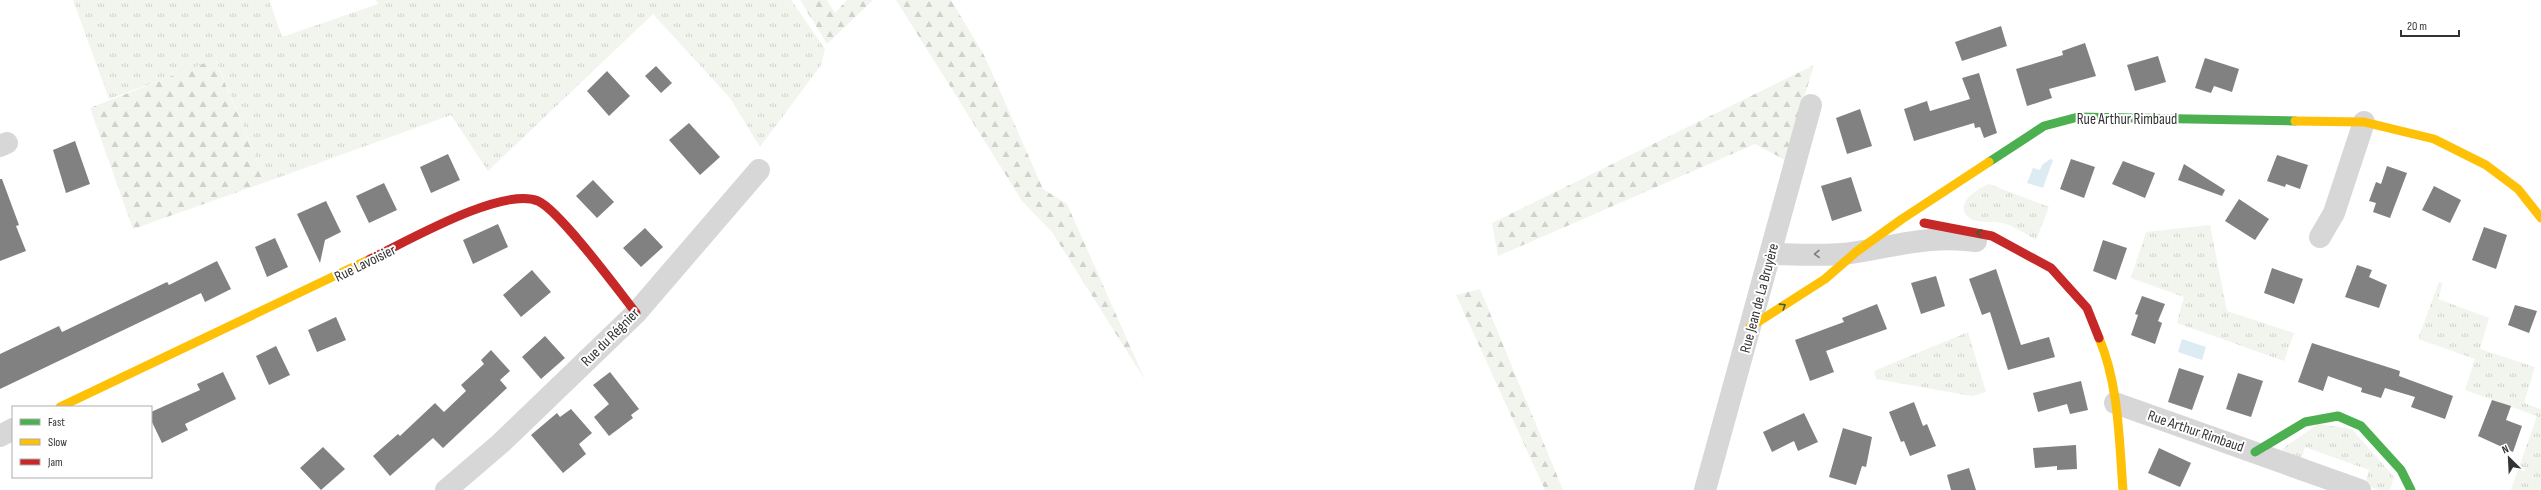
<svg xmlns="http://www.w3.org/2000/svg" width="2541" height="490" viewBox="0 0 2541 490" font-family="'Sofia Sans Condensed',sans-serif">
  <style>
    .grass { fill: url(#grass-tufts) }
    .forest { fill: url(#forest-firs) }
    .water { fill: #ddebf3 }
    .building { fill: #818181 }
    .lines { fill: none; stroke-linecap: round; stroke-linejoin: round }
    .street { stroke: #d7d7d7; stroke-width: 22 }
    .fast { stroke: #4caf50; stroke-width: 9 }
    .slow { stroke: #ffc107; stroke-width: 9 }
    .jam { stroke: #c62828; stroke-width: 9 }
    .oneway { stroke: #3c5e3d }
    .oneway2 { stroke: #7d7d7d }
    .labels { text-anchor: middle; stroke-width: 4; stroke-linejoin: round; paint-order: stroke }
    .street-label { font-size: 15px; fill: #333; stroke: #fff }
  </style>
  <defs>
    <pattern id="grass-tufts" width="24" height="20" patternUnits="userSpaceOnUse"><rect width="24" height="20" fill="#f1f5ed"/><path d="M3 7l-1-3M5 7V3M7 7l1-3M15 17l-1-3M17 17v-4M19 17l1-3" fill="none" stroke="#cfd2cc"/></pattern>
    <pattern id="forest-firs" width="22" height="20" patternUnits="userSpaceOnUse"><rect width="22" height="20" fill="#f1f5ed"/><path d="M5 1l3.5 6h-7zM16 11l3.5 6h-7z" fill="#cfd2cc"/></pattern>
  </defs>
  <rect width="100%" height="100%" fill="#fff"/>
  <path class="grass" d="M 73,0 L 269,0 L 282,37 L 378,4 L 376,0 L 791,0 L 825,49 L 821,65 L 760,147 L 730,98 L 653,14 L 488,171 L 451,115 L 266,182 L 216,60 L 109,99 Z
    M 1989,184 L 2049,207 L 2036,240 C 2026,234 2014,226 2002,223 C 1994,221 1979,223 1971,219 C 1951,206 1977,188 1989,184 Z
    M 2210,225 L 2227,311 L 2294,333 L 2284,361 L 2177,323 L 2184,297 L 2131,278 L 2146,232 Z
    M 2439,282 L 2443,283 L 2438,299 L 2489,318 L 2480,349 L 2535,367 L 2524,403 L 2541,409 L 2541,490 L 2511,490 L 2537,416 L 2465,390 L 2475,359 L 2418,339 Z
    M 1968,332 L 1986,392 L 1972,396 L 1876,379 L 1874,371 Z
    M 2318,424 L 2352,429 L 2394,477 L 2390,490 L 2380,490 L 2365,485 L 2369,470 L 2305,447 L 2300,462 L 2285,455 L 2282,449 Z"/>
  <path class="forest" d="M 800,0 L 827,0 L 835,13 L 847,0 L 873,0 L 827,44 Z
    M 896,0 L 951,0 L 985,57 L 1043,189 L 1067,204 L 1145,380 L 1052,232 L 1022,201 Z
    M 215,59 L 266,182 L 133,229 L 90,108 Z
    M 1814,65 L 1785,160 L 1755,144 L 1498,256 L 1492,223 Z
    M 1480,289 L 1563,490 L 1545,490 L 1456,295 Z"/>
  <path class="water" d="M 2050,159 L 2053,160 L 2043,188 L 2027,183 L 2033,168 L 2040,170 L 2042,165 Z
    M 2182,339 L 2206,347 L 2202,360 L 2178,352 Z"/>
  <path class="building" d="M 2001,26 L 2007,46 L 1962,61 L 1955,42 Z
    M 2085,43 L 2096,76 L 2049,89 L 2052,98 L 2027,106 L 2016,69 L 2063,55 L 2062,51 Z
    M 2158,56 L 2166,82 L 2135,91 L 2127,65 Z
    M 2205,58 L 2239,69 L 2232,92 L 2214,86 L 2211,93 L 2195,88 Z
    M 656,66 L 672,83 L 661,93 L 645,76 Z
    M 607,71 L 630,96 L 609,116 L 587,91 Z
    M 1979,73 L 1997,133 L 1984,138 L 1980,127 L 1975,128 L 1974,123 L 1914,141 L 1904,109 L 1927,101 L 1930,111 L 1970,99 L 1962,78 Z
    M 1860,109 L 1872,146 L 1847,154 L 1836,118 Z
    M 689,123 L 720,157 L 700,175 L 669,140 Z
    M 75,141 L 90,184 L 66,193 L 53,150 Z
    M 448,154 L 460,180 L 431,193 L 420,167 Z
    M 2277,155 L 2308,165 L 2300,189 L 2286,184 L 2285,187 L 2267,181 Z
    M 2071,159 L 2095,167 L 2084,198 L 2060,189 Z
    M 2123,161 L 2155,173 L 2145,198 L 2112,184 Z
    M 2184,164 L 2225,190 L 2222,196 L 2178,180 Z
    M 2387,166 L 2407,173 L 2390,218 L 2373,212 L 2376,203 L 2369,201 L 2376,182 L 2381,184 Z
    M 1851,177 L 1862,211 L 1832,221 L 1821,186 Z
    M 0,179 L 2,179 L 19,225 L 16,226 L 26,251 L 0,261 Z
    M 593,180 L 614,202 L 597,218 L 576,196 Z
    M 384,183 L 397,210 L 369,223 L 356,196 Z
    M 2434,186 L 2461,200 L 2450,223 L 2422,210 Z
    M 2239,199 L 2269,219 L 2255,240 L 2225,221 Z
    M 326,201 L 341,232 L 325,240 L 320,263 L 297,214 Z
    M 498,224 L 508,247 L 473,264 L 463,240 Z
    M 2484,227 L 2507,235 L 2496,269 L 2472,260 Z
    M 645,228 L 663,247 L 641,267 L 623,248 Z
    M 275,238 L 288,267 L 267,277 L 255,247 Z
    M 2103,240 L 2127,248 L 2116,280 L 2093,271 Z
    M 217,261 L 231,289 L 205,302 L 201,293 L 0,389 L 0,354 L 59,326 L 62,332 L 167,282 L 169,285 Z
    M 2357,265 L 2372,270 L 2369,277 L 2387,285 L 2379,308 L 2345,297 Z
    M 2272,268 L 2303,279 L 2294,304 L 2264,293 Z
    M 1996,269 L 2021,345 L 2049,337 L 2055,357 L 2008,370 L 1990,312 L 1982,315 L 1969,279 Z
    M 532,270 L 551,292 L 521,317 L 503,295 Z
    M 1936,276 L 1945,306 L 1921,314 L 1911,283 Z
    M 2142,296 L 2165,304 L 2158,321 L 2162,323 L 2155,344 L 2131,335 L 2138,315 L 2135,314 Z
    M 1877,304 L 1887,329 L 1826,351 L 1834,372 L 1810,381 L 1795,340 L 1844,322 L 1842,318 Z
    M 2515,305 L 2537,311 L 2529,333 L 2508,325 Z
    M 336,317 L 346,340 L 317,352 L 308,330 Z
    M 545,336 L 565,358 L 541,379 L 522,357 Z
    M 2312,343 L 2400,371 L 2399,376 L 2453,396 L 2445,419 L 2411,407 L 2415,397 L 2385,388 L 2381,398 L 2361,392 L 2362,388 L 2328,376 L 2323,391 L 2298,382 Z
    M 276,346 L 290,375 L 269,385 L 256,356 Z
    M 491,350 L 510,371 L 500,380 L 507,388 L 443,448 L 433,438 L 390,476 L 373,456 L 398,434 L 400,436 L 435,403 L 444,412 L 466,391 L 461,385 L 484,364 L 481,360 Z
    M 2179,368 L 2204,376 L 2192,410 L 2168,402 Z
    M 223,372 L 236,399 L 185,424 L 188,430 L 162,443 L 151,420 L 151,412 L 200,390 L 197,384 Z
    M 610,372 L 639,409 L 631,415 L 633,418 L 609,436 L 594,417 L 609,404 L 593,385 Z
    M 2238,373 L 2263,381 L 2251,417 L 2226,409 Z
    M 2081,381 L 2088,410 L 2070,414 L 2067,404 L 2038,412 L 2033,393 Z
    M 2492,400 L 2511,406 L 2506,420 L 2522,426 L 2513,452 L 2478,436 Z
    M 1914,402 L 1923,426 L 1927,424 L 1936,446 L 1910,456 L 1904,441 L 1901,442 L 1889,412 Z
    M 571,409 L 592,433 L 579,444 L 586,454 L 563,473 L 531,435 L 557,413 L 560,417 Z
    M 1804,413 L 1818,442 L 1798,451 L 1794,441 L 1772,452 L 1763,432 Z
    M 1843,428 L 1872,437 L 1866,467 L 1862,466 L 1856,485 L 1829,477 Z
    M 2076,445 L 2077,469 L 2057,470 L 2057,466 L 2035,468 L 2033,448 Z
    M 323,447 L 345,469 L 321,490 L 300,468 Z
    M 2159,448 L 2191,463 L 2180,487 L 2148,473 Z
    M 1969,468 L 1976,490 L 1951,490 L 1947,475 Z"/>
  <g class="lines">
    <path class="street" d="M 0,146 L 7,143
      M 2320,237 L 2334,213 L 2364,122
      M 1771,254 C 1799,254 1829,257 1857,252 C 1899,245 1933,235 1976,241
      M 2115,403 L 2360,490
      M 0,436 L 13,429
      M 446,490 L 501,443 L 636,313 L 759,170
      M 1705,490 L 1811,105"/>
    <path class="fast" d="M 1989,162 L 2044,126 L 2078,117 L 2295,121
      M 2255,452 L 2305,422 L 2338,416 L 2361,426 L 2401,470 L 2411,490"/>
    <path class="slow" d="M 2295,121 L 2364,122 L 2434,139 L 2486,165 L 2518,189 L 2541,218
      M 1750,327 L 1825,279 L 1856,252 L 1902,219 L 1989,162
      M 2099,338 C 2119,385 2119,440 2123,490
      M 60,407 L 370,259"/>
    <path class="jam" d="M 1924,223 L 1992,236 L 2051,268 L 2087,308 L 2099,338
      M 370,259 C 406,242 502,186 538,201 C 559,210 619,291 636,313"/>
  </g>
  <defs><path id="oneway-chevron" d="M-2-3.5L2.5 0L-2 3.5" fill="none" stroke-width="1.6" stroke-linecap="round" stroke-linejoin="round"/></defs>
  <g class="oneway">
    <use href="#oneway-chevron" transform="translate(1979 233) rotate(-169)"/>
    <use href="#oneway-chevron" transform="translate(1783 306) rotate(-32)"/>
  </g>
  <use class="oneway2" href="#oneway-chevron" transform="translate(1817 254) rotate(179)"/>
  <g class="labels">
    <g class="street-label">
      <text x="2127" y="124">Rue Arthur Rimbaud</text>
      <text transform="translate(365 263) rotate(-26)" y="5">Rue Lavoisier</text>
      <text transform="translate(1759 298) rotate(-75)" y="5">Rue Jean de La Bruyère</text>
      <text transform="translate(610 337) rotate(-45)" y="5">Rue du Régnier</text>
      <text transform="translate(2196 431) rotate(19)" y="5">Rue Arthur Rimbaud</text>
    </g>
  </g>
  <rect x="12" y="406" width="140" height="72" fill="#ffffff" stroke="#adadad"/>
  <rect x="20" y="419" width="20" height="6" fill="#4caf50" stroke="#adadad"/>
  <text x="48" y="426" font-size="12" fill="#333333">Fast</text>
  <rect x="20" y="439" width="20" height="6" fill="#ffc107" stroke="#adadad"/>
  <text x="48" y="446" font-size="12" fill="#333333">Slow</text>
  <rect x="20" y="459" width="20" height="6" fill="#c62828" stroke="#adadad"/>
  <text x="48" y="466" font-size="12" fill="#333333">Jam</text>
  <g transform="translate(2509 458) rotate(336)" stroke="#ffffff" stroke-width="3" paint-order="stroke">
  <path d="M0-3L7 15L0 10L-7 15Z" fill="#333333"/>
  <text y="-6" font-size="11" font-weight="bold" text-anchor="middle" fill="#333333">N</text>
  </g>
  <path d="M2401 30v6h58v-6" fill="none" stroke="#333333" stroke-width="2"/>
  <text x="2407" y="30" font-size="12" fill="#333333" stroke="#ffffff" stroke-width="3" paint-order="stroke">20 m</text>
</svg>
